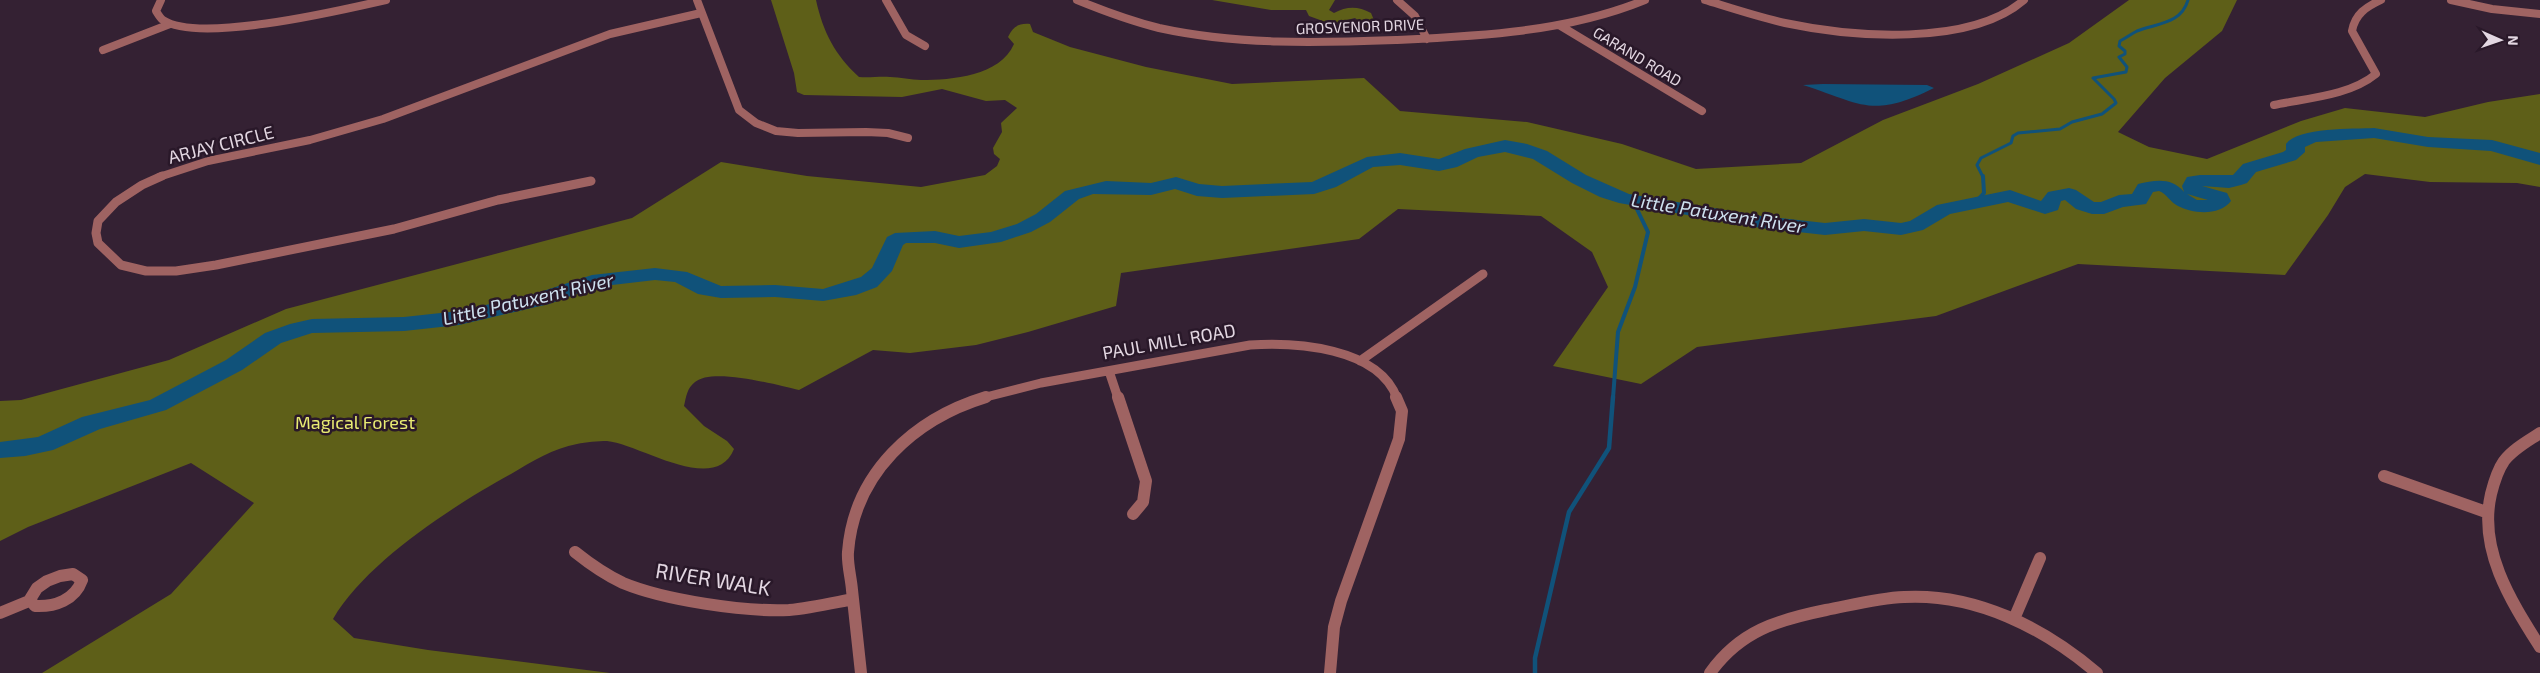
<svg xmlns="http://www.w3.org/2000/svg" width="2540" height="673" viewBox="0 0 2540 673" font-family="'Exo 2',sans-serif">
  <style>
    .forest { fill: #5e5f18 }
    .water { fill: #10527a }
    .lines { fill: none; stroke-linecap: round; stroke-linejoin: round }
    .stream-far2 { stroke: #10527a; stroke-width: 3 }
    .stream-far1 { stroke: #10527a; stroke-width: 4 }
    .stream { stroke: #10527a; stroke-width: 4.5 }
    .river { fill: #10527a; fill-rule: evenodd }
    .street-far2 { stroke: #9f6362; stroke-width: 8 }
    .street-far1 { stroke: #9f6362; stroke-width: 9 }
    .street { stroke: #9f6362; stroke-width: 12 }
    .labels { text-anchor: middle; stroke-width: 5; stroke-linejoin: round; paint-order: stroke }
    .far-street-label { font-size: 15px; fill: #e3d7e2; stroke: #291829 }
    .street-label { font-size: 18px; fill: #e3d7e2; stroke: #291829 }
    .park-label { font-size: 18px; fill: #e9ec73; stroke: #291829 }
    .water-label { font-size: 19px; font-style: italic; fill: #cee1ef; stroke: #291829 }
    .near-street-label { font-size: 21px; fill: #e3d7e2; stroke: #291829 }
  </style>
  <rect width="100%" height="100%" fill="#342133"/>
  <path class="forest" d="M 771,0 L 816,0 C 823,32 835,55 859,77 C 870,78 880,76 890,77 C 900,77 911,80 921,80 C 952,80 1000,76 1014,44 L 1008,37 C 1013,27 1018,23 1030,24 L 1033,32 L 1070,47 L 1146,67 L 1232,84 L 1364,78 L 1400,111 L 1527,122 L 1622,144 L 1696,169 L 1801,163 L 1883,120 L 1978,84 L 2069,43 L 2129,0 L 2237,0 L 2222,31 L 2165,78 L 2118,132 L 2149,147 L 2207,159 L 2301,121 L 2345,108 L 2425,117 L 2488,102 L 2540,94 L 2540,187 L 2517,183 L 2430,182 L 2365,174 L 2345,187 L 2328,215 L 2285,275 L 2078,264 L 1936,316 L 1697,347 L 1641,384 L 1553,366 L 1608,287 L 1592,252 L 1541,216 L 1398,209 L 1359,239 L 1121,273 L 1116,306 L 1028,332 L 976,345 L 910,353 L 873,350 L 799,390 C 777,385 712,367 695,382 C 687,388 686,397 684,406 L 704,426 L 727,441 L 734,449 C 715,496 640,444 607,441 C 598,441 586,442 577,444 C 554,448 531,462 511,474 C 453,506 367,561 333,619 L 354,638 L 428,650 L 610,673 L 42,673 L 171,594 L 254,503 L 191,463 L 28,527 L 0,541 L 0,401 L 21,400 L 169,360 L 286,309 L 632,218 L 721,162 L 807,176 L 921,187 L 985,175 L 997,166 L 1000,159 L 994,154 L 993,148 L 1002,132 L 1001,123 L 1017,108 L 1005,100 L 986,101 L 942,89 L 902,97 L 804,95 L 797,92 L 794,73 Z
    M 1212,0 L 1335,0 L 1329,10 L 1334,13 C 1347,6 1358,6 1371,13 L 1376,25 L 1367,28 L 1355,18 L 1331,24 L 1309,16 L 1306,10 L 1271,10 Z"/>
  <path class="water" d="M 1823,84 L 1927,85 L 1934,88 C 1872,119 1862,104 1803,85 Z"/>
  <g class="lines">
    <path class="stream-far2" d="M 1983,177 L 1977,165 L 1981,158 L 2011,143 L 2013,136 L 2018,133 L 2060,129 L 2072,122 L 2102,114 L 2116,103 L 2114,99 L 2093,78 L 2126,72 L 2127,67 L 2119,57 L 2125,54 L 2125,51 L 2119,46 L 2120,41 C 2126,38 2131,34 2137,31 C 2158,23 2181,24 2188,0"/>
    <path class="stream-far1" d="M 1974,204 L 1984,193 L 1983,176
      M 1613,398 L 1618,332 L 1635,287 L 1648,232 L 1633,201"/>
    <path class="stream" d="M 1535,673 L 1535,658 L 1569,512 L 1609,448 L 1613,397"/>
    <path class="river" d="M 2374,128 L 2428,137 L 2492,140 L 2540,153 L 2540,165 L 2491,151 L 2428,147 L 2374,138 L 2316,142 L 2305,147 L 2305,152 L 2296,160 L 2256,172 L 2247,183 L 2241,185 L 2229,188 L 2202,186 L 2227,193 L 2231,201 C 2220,216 2193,214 2178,206 C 2170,202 2167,194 2159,191 L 2153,192 L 2146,204 L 2123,207 L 2104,214 L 2092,214 L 2076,209 L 2065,200 L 2061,201 L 2058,210 L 2045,214 L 2008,202 L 1950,214 L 1923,230 L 1901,235 L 1864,231 L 1825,235 L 1761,228 L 1619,203 L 1600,197 L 1572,183 L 1533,159 L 1505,152 L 1478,157 L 1457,167 L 1439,171 L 1400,165 L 1373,167 L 1336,187 L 1314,194 L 1222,198 L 1197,196 L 1175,189 L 1151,195 L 1093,194 L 1079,199 L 1050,222 L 1031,232 L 1001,242 L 959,248 L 935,243 L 906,243 L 903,245 L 892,271 L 877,287 L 856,295 L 823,301 L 775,297 L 721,298 L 698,294 L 675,282 L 655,280 L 595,287 L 549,304 L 459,325 L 404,331 L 312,333 L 281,343 L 242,370 L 166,410 L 100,429 L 53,450 L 25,456 L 0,458 L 0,442 L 38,437 L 82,417 L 150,400 L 226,360 L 265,333 L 290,324 L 312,319 L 404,317 L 459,311 L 534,294 L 592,275 L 655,268 L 687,272 L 721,286 L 775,285 L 823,289 L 861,277 L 872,268 L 887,237 L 895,233 L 935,231 L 959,236 L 991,232 L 1017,224 L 1036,214 L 1065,191 L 1106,181 L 1151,183 L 1176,177 L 1199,184 L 1222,186 L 1312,182 L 1367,157 L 1400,153 L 1439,159 L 1465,149 L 1505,140 L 1527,144 L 1547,151 L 1586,175 L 1629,194 L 1761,216 L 1825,223 L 1864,219 L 1901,223 L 1910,221 L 1937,205 L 2010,190 L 2041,201 L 2048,192 L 2069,188 L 2076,190 L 2094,202 L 2101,202 L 2119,195 L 2132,194 L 2138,184 C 2155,180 2172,177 2184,192 L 2182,186 L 2187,177 L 2200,175 L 2233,175 L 2243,164 L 2283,152 L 2286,150 L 2286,144 C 2298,127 2354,129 2374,128 ZM 2187,194 L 2208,200 L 2197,200 Z"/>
    <path class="street-far2" d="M 161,0 L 156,11 C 158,14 160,18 163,20 C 199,44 342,10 386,0
      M 697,0 L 739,110 L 756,123 L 776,131 L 798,133 L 866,132 L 888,133 L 908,138
      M 886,0 L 906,35 L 925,46
      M 1077,0 C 1104,11 1131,21 1159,28 C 1237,45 1317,43 1396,40 C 1480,36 1567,32 1645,0
      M 1397,0 L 1415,16 L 1427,39
      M 1705,0 C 1731,8 1758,17 1785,23 C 1851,37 1970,47 2024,0
      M 2451,0 L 2492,9 L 2540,14
      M 1559,25 L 1702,111
      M 103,50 L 170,24
      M 2274,105 C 2307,98 2349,96 2376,74 L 2352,31 C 2355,14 2366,7 2381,0
      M 159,177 L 208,161 L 310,140 L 383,119 L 610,34 L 701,13"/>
    <path class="street-far1" d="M 162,176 L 142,185 L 116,202 L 98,221 L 96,233 L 98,243 L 121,265 L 146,271 L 176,271 L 216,265 L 394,229 L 498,200 L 591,181
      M 1360,361 L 1483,274
      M 1109,371 L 1118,398
      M 982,398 L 1041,383 L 1250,345 C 1295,342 1378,347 1397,398"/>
    <path class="street" d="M 1118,397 L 1146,481 L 1143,502 L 1133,514
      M 2540,433 C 2528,441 2513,449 2504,461 C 2497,471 2494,482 2491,494 C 2478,550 2511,601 2540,647
      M 2384,476 L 2486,512
      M 575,552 C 590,564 606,575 623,583 C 664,600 744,612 789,610 C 810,608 832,603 853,599
      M 0,613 L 29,601 L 37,588 L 47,581 L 60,576 L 73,574 L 82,580 C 75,600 55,607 35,606 L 30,600
      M 2014,619 L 2040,558
      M 861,673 C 858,645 855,617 852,590 C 851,577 847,564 848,552 C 854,473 914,419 986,397
      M 1330,673 L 1334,627 L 1341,601 L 1399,439 L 1402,411 L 1396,397
      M 1710,673 C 1740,631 1777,620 1826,610 C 1852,605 1878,598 1904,597 C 1976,593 2044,628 2097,673"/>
  </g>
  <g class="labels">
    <g class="far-street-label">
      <text transform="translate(1360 27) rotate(-2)" y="5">GROSVENOR DRIVE</text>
      <text transform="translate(1637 57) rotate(31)" y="5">GARAND ROAD</text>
    </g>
    <g class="street-label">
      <text transform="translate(221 145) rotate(-14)" y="6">ARJAY CIRCLE</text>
      <text transform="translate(1169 342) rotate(-10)" y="6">PAUL MILL ROAD</text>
    </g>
    <g class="park-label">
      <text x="355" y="429">Magical Forest</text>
    </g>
    <g class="water-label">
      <text transform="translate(1718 213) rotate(9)" y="7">Little Patuxent River</text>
      <text transform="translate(528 299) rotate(-13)" y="7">Little Patuxent River</text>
    </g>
    <g class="near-street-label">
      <text transform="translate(713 580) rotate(9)" y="7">RIVER WALK</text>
    </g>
  </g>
  <g transform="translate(2500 40) rotate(92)" stroke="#291829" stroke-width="4" paint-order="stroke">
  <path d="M0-4L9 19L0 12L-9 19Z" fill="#e3d7e2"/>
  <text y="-8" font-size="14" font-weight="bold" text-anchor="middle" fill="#e3d7e2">N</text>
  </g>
</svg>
